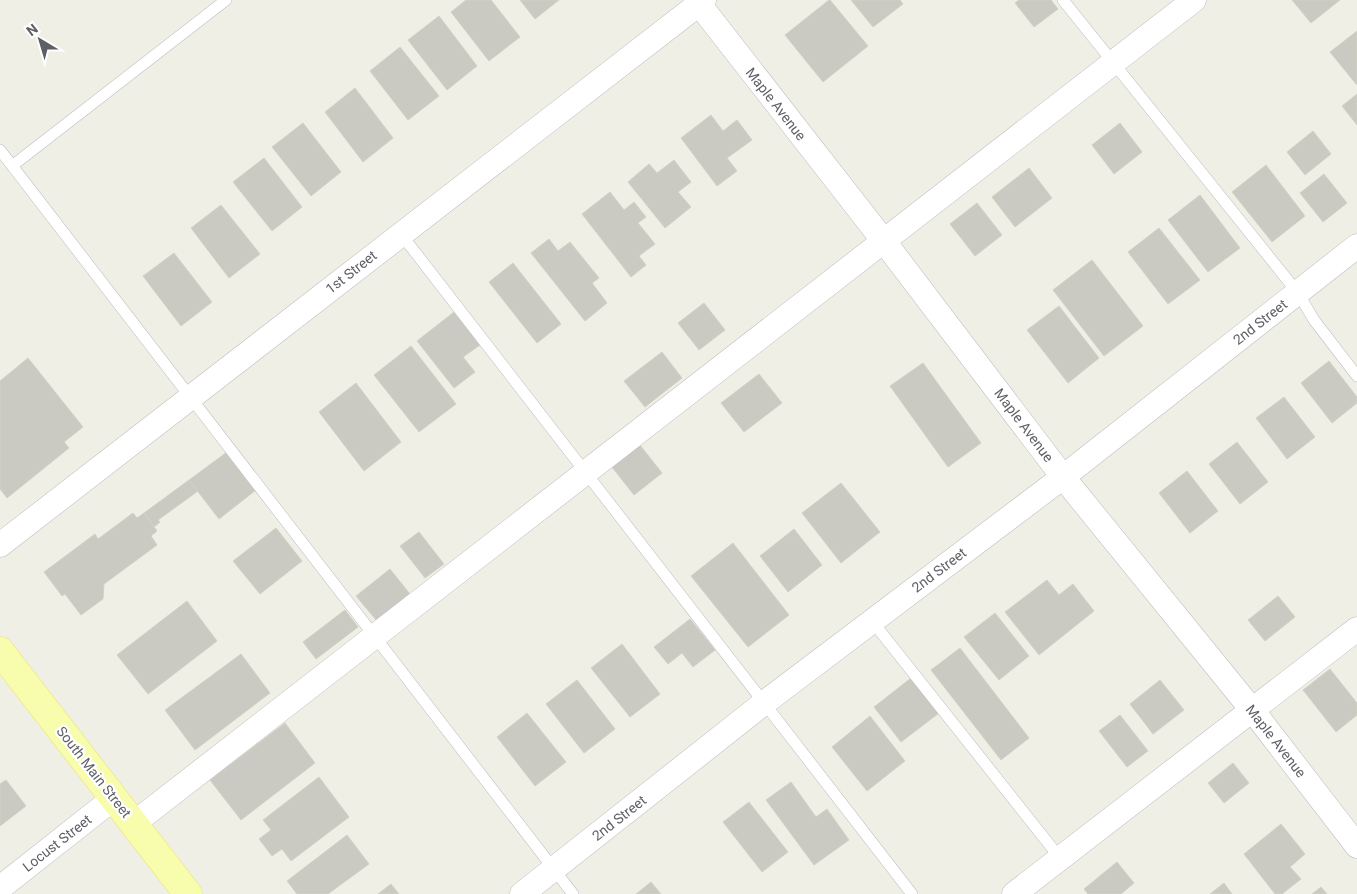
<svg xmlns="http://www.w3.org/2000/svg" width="1357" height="894" viewBox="0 0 1357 894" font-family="Roboto,sans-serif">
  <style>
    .building { fill: #cac9c2; stroke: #d3d2c4 }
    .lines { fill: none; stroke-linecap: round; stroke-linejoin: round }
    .service-casing { stroke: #bdbdc3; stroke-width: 12 }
    .minor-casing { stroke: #bdbdc3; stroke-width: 25 }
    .primary-casing { stroke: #ece361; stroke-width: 29 }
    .service { stroke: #fff; stroke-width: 11 }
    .minor { stroke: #fff; stroke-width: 24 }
    .primary { stroke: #f8fcad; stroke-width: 28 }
    .labels { text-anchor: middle; stroke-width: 4.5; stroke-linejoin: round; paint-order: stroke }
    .street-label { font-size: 14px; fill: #5d5f65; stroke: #fff }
  </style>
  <rect width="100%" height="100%" fill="#efefe5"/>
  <path class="building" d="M 466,0 L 491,0 L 520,37 L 489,61 L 451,12 Z
    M 520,0 L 559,0 L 535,19 Z
    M 829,0 L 830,0 L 868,46 L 823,82 L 785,35 Z
    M 851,0 L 900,0 L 903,4 L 873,27 Z
    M 1019,0 L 1051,0 L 1058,9 L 1034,27 L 1015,3 Z
    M 1292,0 L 1340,0 L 1311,23 Z
    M 439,16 L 477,66 L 447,90 L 408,40 Z
    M 1357,31 L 1357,84 L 1356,84 L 1330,52 Z
    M 400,47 L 439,96 L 408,120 L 370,71 Z
    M 355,88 L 393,138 L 363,162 L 325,112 Z
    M 1357,94 L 1357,125 L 1342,106 Z
    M 711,115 L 723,131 L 737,120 L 752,140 L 727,158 L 737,171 L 717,186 L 681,138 Z
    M 303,123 L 341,172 L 311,196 L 272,147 Z
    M 1120,123 L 1142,152 L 1114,174 L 1092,145 Z
    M 1313,131 L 1331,154 L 1305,175 L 1287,152 Z
    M 264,158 L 302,207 L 272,231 L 233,182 Z
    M 674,160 L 691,182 L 678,192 L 691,207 L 665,228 L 628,182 L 649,164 L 657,173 Z
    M 1266,165 L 1305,216 L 1272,242 L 1232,192 Z
    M 1029,168 L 1052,198 L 1015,227 L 992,197 Z
    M 1324,174 L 1347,203 L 1323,222 L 1300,193 Z
    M 610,192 L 624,210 L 634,202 L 646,217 L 638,223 L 655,244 L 639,256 L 646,265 L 631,277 L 582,214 Z
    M 1200,195 L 1240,248 L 1208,272 L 1168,220 Z
    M 977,203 L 1002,235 L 975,256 L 950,224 Z
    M 221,205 L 260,254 L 229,278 L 191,228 Z
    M 1159,228 L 1200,280 L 1168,304 L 1128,252 Z
    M 549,239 L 558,251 L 570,242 L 599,278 L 592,283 L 607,303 L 585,321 L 531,253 Z
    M 174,253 L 212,302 L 181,326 L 143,276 Z
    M 1092,260 L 1143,326 L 1104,356 L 1053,290 Z
    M 513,263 L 561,324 L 537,343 L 489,282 Z
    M 704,303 L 725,330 L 699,350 L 678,323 Z
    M 1059,306 L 1099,358 L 1068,383 L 1027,330 Z
    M 454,312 L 480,345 L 463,357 L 475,372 L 454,388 L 417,341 Z
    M 411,346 L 456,404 L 419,432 L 374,375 Z
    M 662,352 L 682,378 L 645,407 L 624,381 Z
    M 28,358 L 83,427 L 64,442 L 69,448 L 7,498 L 0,489 L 0,381 Z
    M 1329,361 L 1357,397 L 1357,403 L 1332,423 L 1301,383 Z
    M 923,363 L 981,443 L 948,467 L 890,386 Z
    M 759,374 L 782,403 L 744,432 L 721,403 Z
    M 356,383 L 401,442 L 364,471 L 319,412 Z
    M 1284,397 L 1315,437 L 1287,459 L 1256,418 Z
    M 636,440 L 662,473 L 634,495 L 608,462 Z
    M 1237,442 L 1268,482 L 1240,504 L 1209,464 Z
    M 227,452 L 256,490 L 219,519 L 189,480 Z
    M 1187,471 L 1218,511 L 1190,533 L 1159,493 Z
    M 189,480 L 198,491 L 158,520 L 160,522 L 154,527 L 144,513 Z
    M 841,483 L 880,532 L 841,563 L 802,513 Z
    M 133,513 L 137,518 L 144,513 L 157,531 L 151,536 L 157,545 L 104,584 L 103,599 L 81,615 L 65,594 L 62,596 L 44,572 L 95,534 L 98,539 Z
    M 276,528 L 302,561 L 260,594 L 233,561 Z
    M 794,529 L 822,565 L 788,592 L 760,556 Z
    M 419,532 L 444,564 L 425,578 L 400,546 Z
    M 733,543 L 789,615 L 748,647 L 691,576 Z
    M 390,569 L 410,594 L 377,621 L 356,596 Z
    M 1047,580 L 1059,595 L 1073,584 L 1094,611 L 1039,655 L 1005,612 Z
    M 1278,596 L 1295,617 L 1265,641 L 1248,620 Z
    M 187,601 L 217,641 L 148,694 L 117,655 Z
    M 345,610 L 358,627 L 316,659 L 303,642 Z
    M 995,613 L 1029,656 L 999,680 L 964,637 Z
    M 690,619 L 715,650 L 693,667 L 682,653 L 668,664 L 654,647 Z
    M 622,644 L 660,694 L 630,717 L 591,668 Z
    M 960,648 L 1029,738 L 1001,760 L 931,670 Z
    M 241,654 L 270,693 L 195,750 L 165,710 Z
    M 1330,669 L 1357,703 L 1357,715 L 1336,732 L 1303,690 Z
    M 911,678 L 939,713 L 901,742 L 874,707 Z
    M 577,680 L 615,729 L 584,753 L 546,704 Z
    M 1160,680 L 1184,710 L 1153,734 L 1130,704 Z
    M 527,713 L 566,762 L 535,786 L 497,737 Z
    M 1120,715 L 1148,751 L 1127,767 L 1099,731 Z
    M 870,716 L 905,761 L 867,791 L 832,747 Z
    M 285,723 L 315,763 L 241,820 L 210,780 Z
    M 1233,763 L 1249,783 L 1224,803 L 1208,783 Z
    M 319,777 L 349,817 L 291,861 L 282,849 L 272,856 L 259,839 L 271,830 L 263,820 Z
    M 6,780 L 26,806 L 0,826 L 0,784 Z
    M 791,782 L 816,817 L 827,809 L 849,840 L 814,865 L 766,800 Z
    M 749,802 L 788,852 L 762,872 L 723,822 Z
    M 1281,824 L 1305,854 L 1290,867 L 1301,879 L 1282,894 L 1275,894 L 1244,854 Z
    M 347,835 L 369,864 L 328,894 L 297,894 L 287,881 Z
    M 1117,862 L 1134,883 L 1121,894 L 1088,894 L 1084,889 Z
    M 651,882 L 661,894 L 636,894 Z
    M 1224,883 L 1232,894 L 1210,894 Z
    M 391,884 L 399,894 L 378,894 Z
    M 1321,887 L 1327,894 L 1312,894 Z"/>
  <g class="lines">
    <g class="service-casing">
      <path id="service" d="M 1063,0 L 1298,293 L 1314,320 L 1357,376
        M 0,150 L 573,894
        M 12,166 L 226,0
        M 401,234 L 912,894
        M 872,621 L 1060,858"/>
    </g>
    <g class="minor-casing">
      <path id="minor" d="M 696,0 L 883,240 L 1063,477 L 1253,711 L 1357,846
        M 0,545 L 704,0
        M 133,824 L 1194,0
        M 0,888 L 114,798
        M 522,894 L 764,703 L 1063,477 L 1357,246
        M 1014,894 L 1357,629"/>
    </g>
    <g class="primary-casing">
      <path id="primary" d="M 0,651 L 188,894"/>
    </g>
    <use href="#service" class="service"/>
    <use href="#minor" class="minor"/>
    <use href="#primary" class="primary"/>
  </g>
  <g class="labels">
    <g class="street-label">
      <text transform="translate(776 104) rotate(52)" y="5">Maple Avenue</text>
      <text transform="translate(351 272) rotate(-38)" y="5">1st Street</text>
      <text transform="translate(1260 322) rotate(-38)" y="5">2nd Street</text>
      <text transform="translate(1024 425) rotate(53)" y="5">Maple Avenue</text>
      <text transform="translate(939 570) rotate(-37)" y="5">2nd Street</text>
      <text transform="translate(1276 741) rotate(52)" y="5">Maple Avenue</text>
      <text transform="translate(94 772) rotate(52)" y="5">South Main Street</text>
      <text transform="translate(619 818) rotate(-38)" y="5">2nd Street</text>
      <text transform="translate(57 843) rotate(-38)" y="5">Locust Street</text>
    </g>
  </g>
  <g transform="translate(40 40) rotate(322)" stroke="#ffffff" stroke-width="4" paint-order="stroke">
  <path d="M0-4L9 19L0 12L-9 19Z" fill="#5d5f65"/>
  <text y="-8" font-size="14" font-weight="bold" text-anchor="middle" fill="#5d5f65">N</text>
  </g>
</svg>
